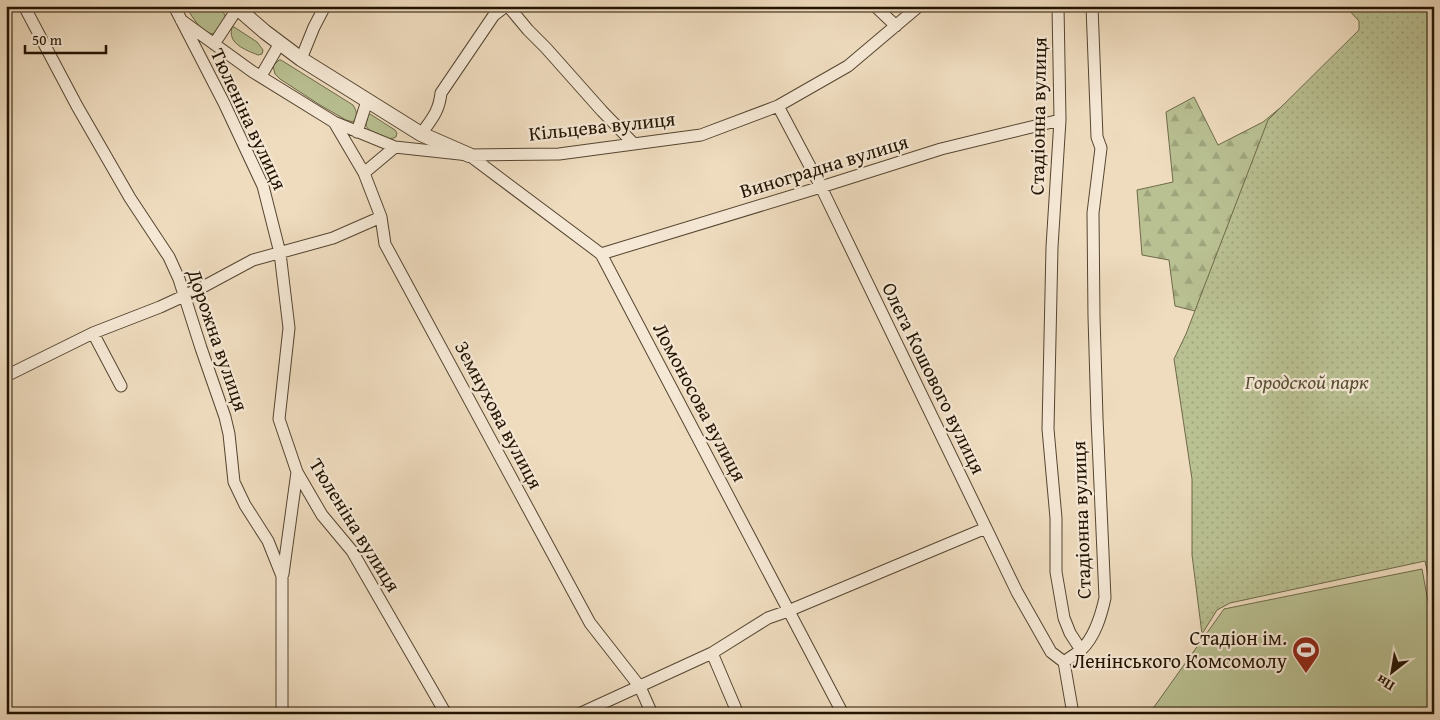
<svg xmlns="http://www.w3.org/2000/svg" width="1440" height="720" viewBox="0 0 1440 720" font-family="'Gentium Book Plus',serif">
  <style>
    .grass { fill: #b9c092; stroke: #6e6a49 }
    .forest { fill: url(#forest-firs); stroke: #6e6a49 }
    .park { fill: url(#park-dots); stroke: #6e6a49 }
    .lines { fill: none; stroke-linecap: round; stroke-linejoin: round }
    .minor-casing { stroke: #554530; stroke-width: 13 }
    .tertiary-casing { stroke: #554530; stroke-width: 16 }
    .minor { stroke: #f5e8d5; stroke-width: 11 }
    .tertiary { stroke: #f5e8d5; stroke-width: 14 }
    .labels { text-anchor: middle; stroke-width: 4.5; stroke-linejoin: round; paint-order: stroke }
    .street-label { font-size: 20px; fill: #221300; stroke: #f5e8d5 }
    .park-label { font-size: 20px; font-style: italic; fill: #575033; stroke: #f5e8d5 }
    .poi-label { font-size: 20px; fill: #221300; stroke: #f5e8d5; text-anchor: end }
  </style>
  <defs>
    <pattern id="forest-firs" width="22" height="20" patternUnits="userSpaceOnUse" patternTransform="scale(1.25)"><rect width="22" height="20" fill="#b9c092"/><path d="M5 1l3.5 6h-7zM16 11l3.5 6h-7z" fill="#9fa47c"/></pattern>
    <pattern id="park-dots" width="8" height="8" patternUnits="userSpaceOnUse" patternTransform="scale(1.25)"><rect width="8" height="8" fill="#b9c092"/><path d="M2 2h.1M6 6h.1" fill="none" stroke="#9fa47c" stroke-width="1.8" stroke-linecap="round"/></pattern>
  </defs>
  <rect width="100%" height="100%" fill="#efdcbf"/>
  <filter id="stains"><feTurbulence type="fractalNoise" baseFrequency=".004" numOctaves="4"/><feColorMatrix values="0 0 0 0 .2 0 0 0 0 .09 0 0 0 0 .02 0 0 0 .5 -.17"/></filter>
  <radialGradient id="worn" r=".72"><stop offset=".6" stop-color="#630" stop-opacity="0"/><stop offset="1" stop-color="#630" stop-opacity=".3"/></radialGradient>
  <path class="grass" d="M 186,6 L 219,6 L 225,15 L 226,20 C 223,25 219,30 215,33 C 204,38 190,14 186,6 Z
    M 232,27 L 234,27 L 257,42 L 263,50 L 262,54 L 258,55 C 246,50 227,44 232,27 Z
    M 279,60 L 281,60 L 353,105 C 357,111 358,116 353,122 L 346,120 L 320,105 L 280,79 L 275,74 L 273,66 Z
    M 370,114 L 395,130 L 397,133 L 396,137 C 387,142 369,134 366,125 L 368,115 Z
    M 1422,569 L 1434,634 L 1434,714 L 1149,714 L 1224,609 Z"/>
  <path class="forest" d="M 1343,56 L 1199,312 L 1175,306 L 1169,260 L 1142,255 L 1137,190 L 1173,182 L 1166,112 L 1194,97 L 1218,145 L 1263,122 Z"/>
  <path class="park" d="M 1345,6 L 1434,6 L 1434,602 L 1425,561 L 1230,603 L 1217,610 L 1202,634 L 1192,555 L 1192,479 L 1174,359 L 1186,334 L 1268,120 L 1359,30 L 1359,21 Z"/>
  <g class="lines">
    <g class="minor-casing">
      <path id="minor" d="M 24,6 L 77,106 L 130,198 L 169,257 L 179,279 L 201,348 L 225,417 L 229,434 L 234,482 L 245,505 L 268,541 L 282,576 L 282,714
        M 174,6 L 224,103 L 263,186 L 280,253 L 289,328 L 279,419 L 297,472 L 322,515 L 352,551 L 446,714
        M 508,6 L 528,30 L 546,48 L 602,111 L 634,144
        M 875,6 L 896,26
        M 1058,6 L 1060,120 L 1052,247 L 1048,429 L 1056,518 L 1056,572 L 1064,618 L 1070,633 L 1081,650
        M 181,20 L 253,72 L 334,122 L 395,147 L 469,155 L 559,154 L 701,135 L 778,106 L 848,66 L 919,6
        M 214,44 L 237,9
        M 301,59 L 314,27 L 325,6
        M 261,76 L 280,43
        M 778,106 L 821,187 L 1017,592 L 1051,652 L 1064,662 C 1069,658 1076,654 1081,650 C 1095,637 1101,616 1105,598 L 1097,418 L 1094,316 L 1093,213 L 1101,148 L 1097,137 L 1092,6
        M 334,122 L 364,173 L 381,217 L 385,244 L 590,623 L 640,687 L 652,714
        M 357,132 L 367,101
        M 421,134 C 431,120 439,112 441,93 L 494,15 L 506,6
        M 469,155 L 601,254 L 843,714
        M 364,173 L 395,147
        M 601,254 L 821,187 L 941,149 L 1060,120
        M 93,333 L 121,386
        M 6,376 L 93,333 L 160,307 L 199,289 L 253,260 L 333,238 L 381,217
        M 283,574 L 297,472
        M 712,653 L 738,714
        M 1064,662 L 1073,714
        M 579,714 L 712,653 L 768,618 L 788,611 L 986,528"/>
    </g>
    <g class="tertiary-casing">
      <path id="tertiary" d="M 235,6 L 265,32 L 301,59 L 421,134 L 469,155"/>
    </g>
    <use href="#minor" class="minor"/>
    <use href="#tertiary" class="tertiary"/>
  </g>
  <defs>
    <g id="stadium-pin" transform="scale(1.4375)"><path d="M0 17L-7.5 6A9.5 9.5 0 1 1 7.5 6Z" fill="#8f2418" stroke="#f5e8d5"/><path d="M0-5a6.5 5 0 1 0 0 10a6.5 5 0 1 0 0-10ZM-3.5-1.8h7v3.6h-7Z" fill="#fff"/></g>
  </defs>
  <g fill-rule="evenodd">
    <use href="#stadium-pin" x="1306" y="650"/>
  </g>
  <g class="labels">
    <g class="street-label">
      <text transform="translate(1038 116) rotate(-89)" y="7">Стадіонна вулиця</text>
      <text transform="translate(249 119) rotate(65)" y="7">Тюленіна вулиця</text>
      <text transform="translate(602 126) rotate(-6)" y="7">Кільцева вулиця</text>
      <text transform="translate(824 166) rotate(-17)" y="7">Виноградна вулиця</text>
      <text transform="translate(218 340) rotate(71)" y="7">Дорожна вулиця</text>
      <text transform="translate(934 378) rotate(64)" y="7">Олега Кошового вулиця</text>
      <text transform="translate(700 402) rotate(62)" y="7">Ломоносова вулиця</text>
      <text transform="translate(499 415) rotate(62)" y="7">Земнухова вулиця</text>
      <text transform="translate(1081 520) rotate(-92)" y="7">Стадіонна вулиця</text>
      <text transform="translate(355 525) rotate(58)" y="7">Тюленіна вулиця</text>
    </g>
    <g class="park-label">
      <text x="1307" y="389">Городской парк</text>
    </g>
    <g class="poi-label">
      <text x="1287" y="645">Стадіон ім.<tspan x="1287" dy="23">Ленінського Комсомолу</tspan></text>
    </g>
  </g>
  <rect width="1440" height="720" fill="none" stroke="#efdcbf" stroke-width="25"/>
  <rect x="8" y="8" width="1425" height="705" fill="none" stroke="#221300" stroke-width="2.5"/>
  <rect x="12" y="12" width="1415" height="695" fill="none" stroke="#221300"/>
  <g transform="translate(1392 672) rotate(211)" stroke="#f5e8d5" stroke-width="4" paint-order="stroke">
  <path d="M0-4L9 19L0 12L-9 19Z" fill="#221300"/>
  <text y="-8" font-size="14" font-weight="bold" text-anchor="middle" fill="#221300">Пн</text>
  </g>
  <path d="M25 45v8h81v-8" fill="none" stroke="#221300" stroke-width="2.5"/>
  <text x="32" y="45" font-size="15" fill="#221300" stroke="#f5e8d5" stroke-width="4" paint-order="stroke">50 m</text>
  <rect width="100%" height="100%" filter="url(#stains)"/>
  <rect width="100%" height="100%" fill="url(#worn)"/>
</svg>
